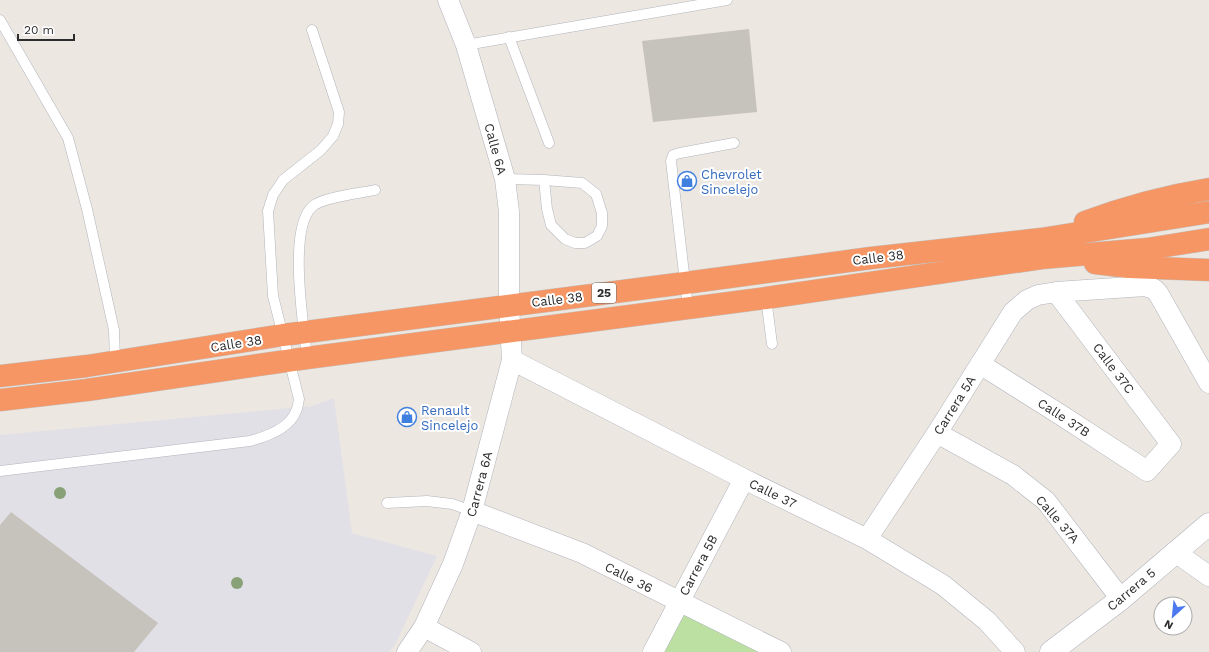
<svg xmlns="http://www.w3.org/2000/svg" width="1209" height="652" viewBox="0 0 1209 652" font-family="'Work Sans',sans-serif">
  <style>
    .industrial { fill: #e2e0e7 }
    .green { fill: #bce0a1 }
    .building { fill: #c6c2bc }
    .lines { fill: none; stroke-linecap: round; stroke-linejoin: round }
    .lane-casing { stroke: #b1b4bc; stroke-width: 11 }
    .street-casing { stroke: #b1b4bc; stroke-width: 21 }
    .secondary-casing { stroke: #b1b4bc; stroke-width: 23 }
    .highway-casing { stroke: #c4c4c4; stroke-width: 23 }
    .lane { stroke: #fff; stroke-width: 10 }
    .street { stroke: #fff; stroke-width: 20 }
    .secondary { stroke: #fff; stroke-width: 22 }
    .highway { stroke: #f59664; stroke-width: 22 }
    .tree { fill: #88a177 }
    .labels { text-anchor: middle; stroke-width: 4; stroke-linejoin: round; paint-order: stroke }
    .shield { fill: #fff; stroke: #6c6c6c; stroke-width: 1 }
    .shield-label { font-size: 12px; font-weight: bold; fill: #2d2d2d }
    .street-label { font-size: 13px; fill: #2d2d2d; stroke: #fff }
    .shop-label { font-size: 13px; fill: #366cbe; stroke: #fff; text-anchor: start }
  </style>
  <rect width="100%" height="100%" fill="#ede7e1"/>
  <path class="industrial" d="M 334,398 L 352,533 L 437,556 L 395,645 L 389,652 L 0,652 L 0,435 L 312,406 Z"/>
  <path class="green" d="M 679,602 L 781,652 L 653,652 Z"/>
  <path class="building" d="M 749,29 L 757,112 L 653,122 L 642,41 Z
    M 11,512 L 158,623 L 134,652 L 0,652 L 0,525 Z"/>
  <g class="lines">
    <g class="lane-casing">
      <path id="lane" d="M 0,20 L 68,138 L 87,209 L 114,330 L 115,362
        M 509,37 L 549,143
        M 466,45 L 727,0
        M 505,179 L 544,180 L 582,183 L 596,194 L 602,213 L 602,226 L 597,236 L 585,243 L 575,243 L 565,239 L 551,225 L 547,209 L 544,180
        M 766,298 L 772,344
        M 688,308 L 671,161 L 673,155 L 680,153 L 734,143
        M 307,358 C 304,327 287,227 313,206 C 323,197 362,193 375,190
        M 0,471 L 250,441 C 265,437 290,428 296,411 C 298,408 298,403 299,399 L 273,296 L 268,211 L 273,195 L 283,180 L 321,150 L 333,136 L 338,124 L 339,112 L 312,30
        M 387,503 L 427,501 L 452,504 L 472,511"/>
    </g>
    <g class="street-casing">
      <path id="street" d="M 512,360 L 744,479 L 867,539 L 943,585 L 987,621 L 1015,652
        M 980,364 L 1064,417 L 1147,471 L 1171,444 L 1056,292
        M 937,433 L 1013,475 L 1046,501 L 1121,599
        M 472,511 L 582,553 L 781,652
        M 867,539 L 937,433 L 1013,312 L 1027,300 L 1038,295 L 1056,292 L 1145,286 L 1154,289 L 1158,293 L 1209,383
        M 1175,552 L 1209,576
        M 424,627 L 471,652
        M 407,652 L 424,627 L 453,564 L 472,511 L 512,360 L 509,305 L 509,212 L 505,179 L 466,45 L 448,0
        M 653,652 L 744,479"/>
    </g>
    <g class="secondary-casing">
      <path id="secondary" d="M 1051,652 L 1121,599 L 1209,524"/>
    </g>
    <g class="highway-casing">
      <path id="highway" d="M 1085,222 C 1125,207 1166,196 1209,189
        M 1095,263 L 1129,267 L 1209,270
        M 0,376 L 87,366 L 283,335 L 685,283 L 871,258 L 1041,239 L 1209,212
        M 0,400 L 87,390 L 307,358 L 766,298 L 1042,258 L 1147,249 L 1209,239"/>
    </g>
    <use href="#lane" class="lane"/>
    <use href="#street" class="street"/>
    <use href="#secondary" class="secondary"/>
    <use href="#highway" class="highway"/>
  </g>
  <g class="tree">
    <circle cx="60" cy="493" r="6"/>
    <circle cx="237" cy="583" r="6"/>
  </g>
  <defs>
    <g id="shop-ring" transform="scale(1)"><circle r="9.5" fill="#fff" stroke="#3f7fe0" stroke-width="1.5"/><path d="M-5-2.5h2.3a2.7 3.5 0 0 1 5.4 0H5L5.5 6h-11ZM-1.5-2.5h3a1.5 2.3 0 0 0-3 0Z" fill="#3f7fe0"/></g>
  </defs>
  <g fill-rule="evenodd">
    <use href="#shop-ring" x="687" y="181"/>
    <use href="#shop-ring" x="407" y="417"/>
  </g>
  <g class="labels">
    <rect class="shield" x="592" y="283" width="24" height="20" rx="3"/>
    <g class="shield-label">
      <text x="604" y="297">25</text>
    </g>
    <g class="street-label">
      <text transform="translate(496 149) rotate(75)" y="5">Calle 6A</text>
      <text transform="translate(878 257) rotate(-7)" y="5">Calle 38</text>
      <text transform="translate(557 299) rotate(-7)" y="5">Calle 38</text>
      <text transform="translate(236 343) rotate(-9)" y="5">Calle 38</text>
      <text transform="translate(1114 368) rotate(53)" y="5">Calle 37C</text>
      <text transform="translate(954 405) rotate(-58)" y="5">Carrera 5A</text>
      <text transform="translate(1064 417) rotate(33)" y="5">Calle 37B</text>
      <text transform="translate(479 484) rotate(-75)" y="5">Carrera 6A</text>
      <text transform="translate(773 493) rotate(26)" y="5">Calle 37</text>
      <text transform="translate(1058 519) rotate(49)" y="5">Calle 37A</text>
      <text transform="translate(698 565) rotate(-62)" y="5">Carrera 5B</text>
      <text transform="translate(629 577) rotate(27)" y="5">Calle 36</text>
      <text transform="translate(1131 589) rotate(-40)" y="5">Carrera 5</text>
    </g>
    <g class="shop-label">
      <text x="701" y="179">Chevrolet<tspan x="701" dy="15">Sincelejo</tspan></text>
      <text x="421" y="415">Renault<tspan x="421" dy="15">Sincelejo</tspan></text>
    </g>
  </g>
  <g transform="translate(1173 616) rotate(207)"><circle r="19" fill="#ffffff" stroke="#ababab"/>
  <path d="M0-3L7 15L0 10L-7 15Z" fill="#4c79ef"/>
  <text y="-6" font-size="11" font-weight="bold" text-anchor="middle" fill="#2d2d2d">N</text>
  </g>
  <path d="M18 34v6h56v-6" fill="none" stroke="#2d2d2d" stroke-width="2"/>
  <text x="24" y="34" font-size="12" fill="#2d2d2d" stroke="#ffffff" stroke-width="3" paint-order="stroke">20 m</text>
</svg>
